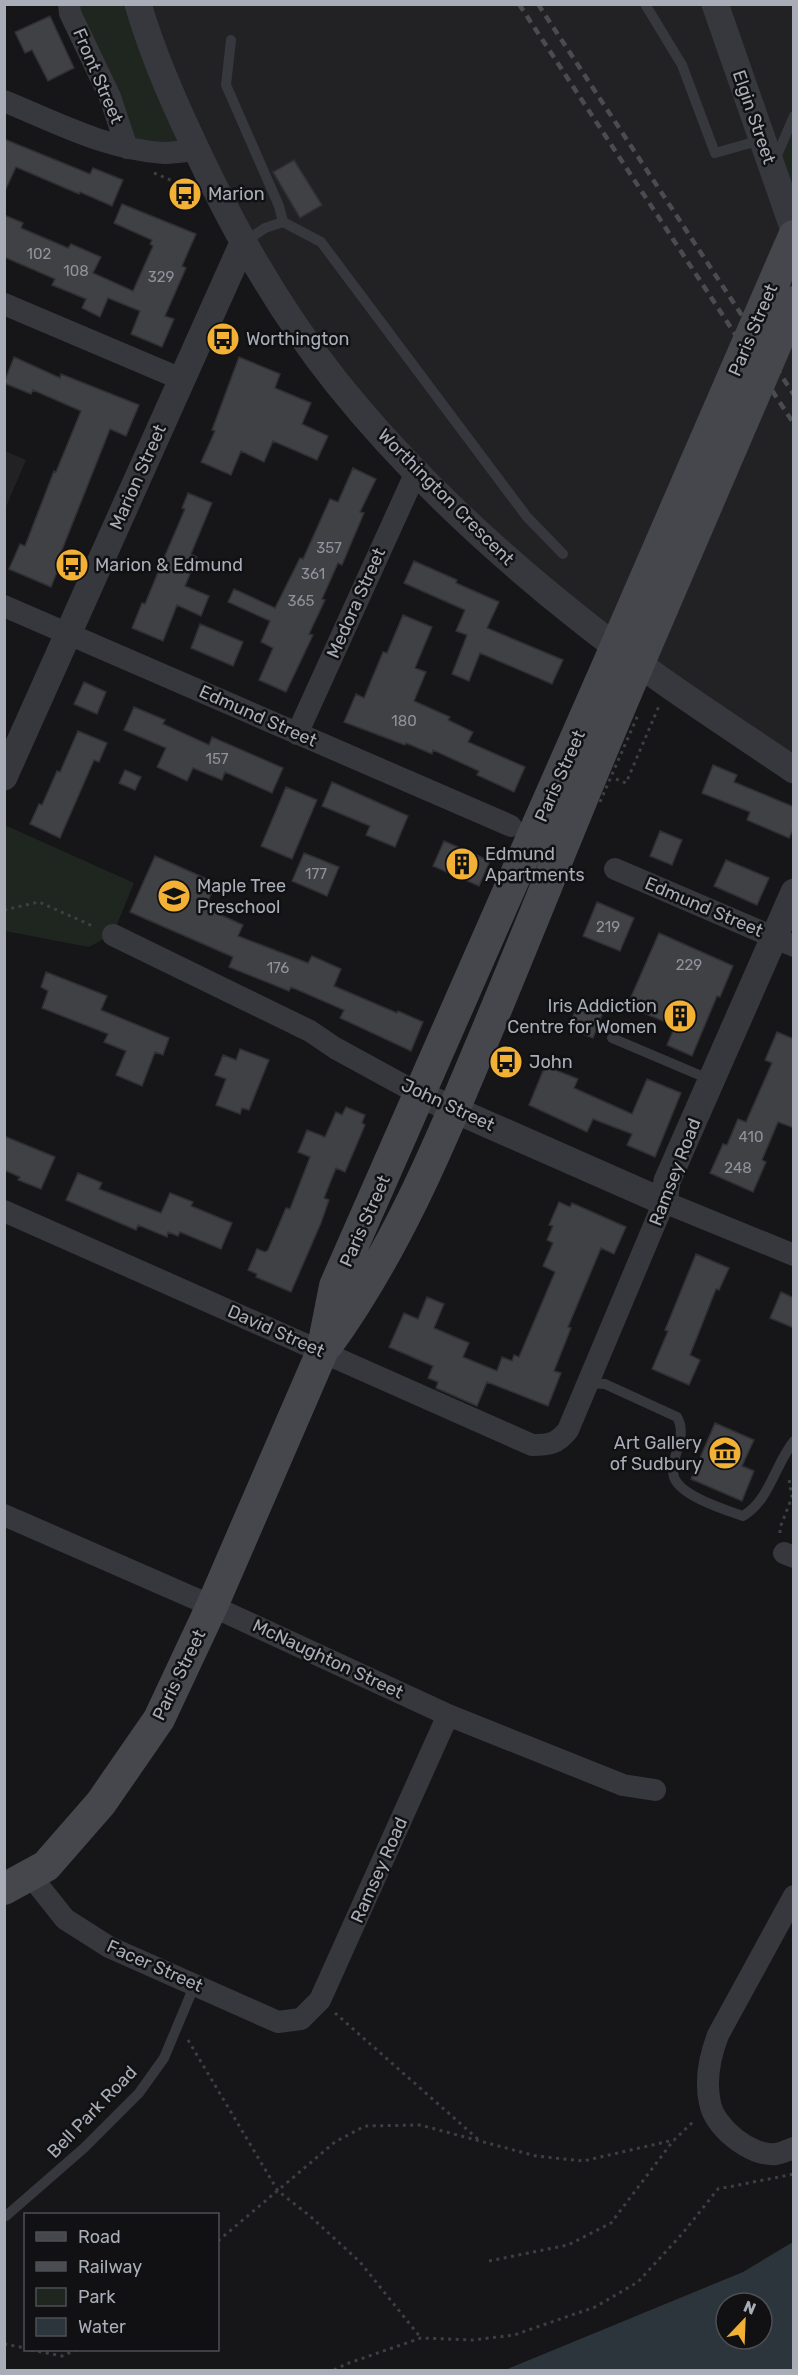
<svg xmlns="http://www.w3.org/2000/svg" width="798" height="2375" viewBox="0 0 798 2375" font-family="Rubik,sans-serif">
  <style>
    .built { fill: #222225 }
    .green { fill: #1e261f }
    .water { fill: #2c353c; fill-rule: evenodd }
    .building { fill: #404145; stroke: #303034; stroke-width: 1.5 }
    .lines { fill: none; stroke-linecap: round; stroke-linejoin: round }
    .path { stroke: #3d3f44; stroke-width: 3; stroke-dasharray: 3 4.5; stroke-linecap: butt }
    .service { stroke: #37383d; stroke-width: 10 }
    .minor { stroke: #37383d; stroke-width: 22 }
    .tertiary { stroke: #37383d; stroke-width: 27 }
    .secondary { stroke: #45474d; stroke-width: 32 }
    .rail { stroke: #4a4c52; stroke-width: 4.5; stroke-dasharray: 8 6; stroke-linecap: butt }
    .path-bridge { stroke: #3d3f44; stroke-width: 3; stroke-dasharray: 3 4.5; stroke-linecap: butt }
    .secondary-bridge { stroke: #45474d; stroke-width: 32 }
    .labels { text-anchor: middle; stroke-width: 5; stroke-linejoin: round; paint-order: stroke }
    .number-label { font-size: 15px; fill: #8e929b }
    .street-label { font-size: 18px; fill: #a8adb8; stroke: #111113 }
    .poi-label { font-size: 18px; fill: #a8adb8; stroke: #111113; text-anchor: start }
  </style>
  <rect width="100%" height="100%" fill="#161618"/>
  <path class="built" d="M 139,5 L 793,5 L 793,769 L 460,513 L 283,304 Z
    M 5,451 L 26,460 L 5,509 Z"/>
  <path class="green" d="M 68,5 L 139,5 L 197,148 L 125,146 Z
    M 793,114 L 793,196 L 772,165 Z
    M 7,826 L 134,883 L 113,934 L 89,947 L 5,931 L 4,831 Z"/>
  <path class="water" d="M 793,2242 L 793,2370 L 505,2370 L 743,2272 ZM 726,2303 L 762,2303 L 762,2339 L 726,2339 Z"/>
  <path class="building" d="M 50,16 L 74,68 L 48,81 L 32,50 L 25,53 L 15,32 Z
    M 4,139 L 90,174 L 93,168 L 123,180 L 112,206 L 80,192 L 79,194 L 16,167 L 4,193 Z
    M 294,160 L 322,205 L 300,218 L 273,172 Z
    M 122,204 L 196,234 L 182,266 L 186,268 L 165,316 L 174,319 L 162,347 L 131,334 L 140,311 L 108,298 L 100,317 L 82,308 L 86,299 L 52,285 L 55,279 L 4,257 L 4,215 L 23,223 L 21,228 L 68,248 L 71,244 L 101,257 L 93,273 L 133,291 L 153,246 L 150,244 L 152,240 L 114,223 Z
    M 14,357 L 60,378 L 61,374 L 139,405 L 126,436 L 110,429 L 58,560 L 61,562 L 51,587 L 9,569 L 20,544 L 25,546 L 54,471 L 56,472 L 81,411 L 33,390 L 31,394 L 4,383 Z
    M 239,357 L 280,374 L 275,388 L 311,403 L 302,424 L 328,436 L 317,460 L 273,441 L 264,462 L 241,451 L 231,475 L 201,462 L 215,431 L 212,430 Z
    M 353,468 L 376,479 L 360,512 L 364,513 L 350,546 L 342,565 L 338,563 L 322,599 L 325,600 L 309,634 L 313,635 L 286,692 L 259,680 L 273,648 L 261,642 L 270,621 L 228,602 L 234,589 L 275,608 L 300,558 L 303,559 L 330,499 L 338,502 Z
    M 188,493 L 212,503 L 191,554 L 197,557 L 185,586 L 209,596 L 201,616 L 177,605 L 163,641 L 132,628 L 142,603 L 145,604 L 161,565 L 185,509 L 182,508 Z
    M 414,561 L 457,580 L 456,583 L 499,602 L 487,628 L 563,660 L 552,684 L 480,653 L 469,681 L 452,674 L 467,635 L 456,631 L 465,610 L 404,583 Z
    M 403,615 L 432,627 L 415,668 L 426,672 L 414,701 L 450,717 L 448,720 L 473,732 L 468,742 L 525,767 L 514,792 L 477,775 L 479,771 L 433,750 L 432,754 L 406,743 L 405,745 L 344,722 L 356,694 L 364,698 L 383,652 L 387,653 Z
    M 200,624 L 243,642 L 233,666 L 191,648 Z
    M 84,682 L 106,692 L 97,714 L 74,704 Z
    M 134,707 L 165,720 L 163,724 L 209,745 L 212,737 L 283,768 L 272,793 L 225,772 L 222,780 L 193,768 L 187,781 L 157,767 L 166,748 L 124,730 Z
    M 78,731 L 107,743 L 99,762 L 94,760 L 60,838 L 30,824 L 39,804 L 42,805 L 57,771 L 60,772 Z
    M 713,765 L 737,775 L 734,782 L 794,807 L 794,828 L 789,838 L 747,820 L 750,812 L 702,793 Z
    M 125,770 L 141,777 L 135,790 L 119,783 Z
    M 332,782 L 408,816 L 395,847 L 366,835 L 370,826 L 322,806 Z
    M 286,787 L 317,800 L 292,859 L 261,846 Z
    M 660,831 L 682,840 L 672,865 L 650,856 Z
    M 444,841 L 490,861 L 479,886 L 433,866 Z
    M 304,853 L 339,867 L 327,896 L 292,881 Z
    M 155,856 L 216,883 L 205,908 L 243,925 L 238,936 L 308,963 L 312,956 L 341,969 L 334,986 L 397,1013 L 398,1011 L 423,1022 L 411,1051 L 340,1018 L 344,1010 L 291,987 L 289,991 L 229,967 L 233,957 L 130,912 Z
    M 726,860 L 769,878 L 757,905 L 714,886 Z
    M 597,902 L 634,918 L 620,951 L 583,936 Z
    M 659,933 L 733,966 L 720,997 L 717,996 L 692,1056 L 667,1045 L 675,1026 L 627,1006 Z
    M 46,972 L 107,996 L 101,1010 L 169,1038 L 163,1055 L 155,1052 L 142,1086 L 116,1075 L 126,1051 L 104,1042 L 108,1034 L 42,1008 L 48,991 L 41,987 Z
    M 579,1002 L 603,1012 L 593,1038 L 568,1028 Z
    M 777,1032 L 794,1039 L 794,1128 L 778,1122 L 762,1160 L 766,1162 L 753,1192 L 710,1173 L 723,1144 L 727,1145 L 738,1119 L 746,1122 L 772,1063 L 765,1060 Z
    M 240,1049 L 269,1060 L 249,1110 L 242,1108 L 240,1114 L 216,1105 L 226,1079 L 215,1075 L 223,1055 L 236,1060 Z
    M 545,1066 L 578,1079 L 574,1088 L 632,1114 L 647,1079 L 681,1093 L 655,1157 L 627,1145 L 632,1134 L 593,1119 L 587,1132 L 529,1105 Z
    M 346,1107 L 365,1115 L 362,1123 L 365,1125 L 345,1172 L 336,1168 L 324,1198 L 329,1200 L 321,1223 L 291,1292 L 256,1277 L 257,1274 L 248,1270 L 257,1249 L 265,1252 L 268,1250 L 286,1208 L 290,1209 L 310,1157 L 298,1152 L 307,1130 L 325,1137 L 336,1112 L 342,1115 Z
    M 4,1136 L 55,1157 L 41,1189 L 18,1180 L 20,1177 L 4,1170 Z
    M 78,1173 L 102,1183 L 99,1189 L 161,1213 L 170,1193 L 193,1202 L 191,1206 L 232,1223 L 221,1249 L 180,1232 L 178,1236 L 168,1232 L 167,1237 L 138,1225 L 136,1230 L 66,1200 Z
    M 559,1202 L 570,1207 L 572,1203 L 626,1227 L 614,1254 L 601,1248 L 568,1327 L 571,1328 L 554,1371 L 561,1373 L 548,1406 L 487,1382 L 477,1406 L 436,1388 L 438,1382 L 428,1378 L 433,1366 L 389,1347 L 404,1313 L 418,1319 L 427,1297 L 444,1304 L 434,1328 L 469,1343 L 463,1357 L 497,1371 L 502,1357 L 512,1361 L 514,1355 L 519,1357 L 555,1272 L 543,1266 L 553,1243 L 547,1240 L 553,1226 L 549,1225 Z
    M 696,1254 L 729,1268 L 719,1290 L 716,1289 L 690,1355 L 700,1360 L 689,1385 L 652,1369 L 668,1331 L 665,1330 Z
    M 781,1292 L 794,1298 L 794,1328 L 770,1318 Z
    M 715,1423 L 754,1440 L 742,1466 L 754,1471 L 742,1501 L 691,1479 Z"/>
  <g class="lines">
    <path class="path" d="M 154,173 L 189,188
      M 616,779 L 626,783 L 659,706
      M 4,910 L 39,902 L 95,927
      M 780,1533 L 780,1528 L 792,1497 L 789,1479
      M 335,2013 L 479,2140
      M 188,2040 L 278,2191 L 310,2216 L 360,2262 L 421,2338
      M 218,2241 L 335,2142 L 365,2126 L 420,2125 L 536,2156 L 583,2161 L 674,2140 L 695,2120
      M 489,2261 L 568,2245 L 611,2223 L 673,2141
      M 4,2344 L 26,2348
      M 31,2350 L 62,2356 L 76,2350
      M 334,2370 L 346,2364 L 421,2338 L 473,2340 L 514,2335 L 595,2307 L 638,2282 L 682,2234 L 718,2189 L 794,2174"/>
    <path class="service" d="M 645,4 L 682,65 L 715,153 L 761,140
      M 231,40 L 226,85 L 279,206 L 283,222
      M 775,160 L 794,116
      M 243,243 L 265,228 L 283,222 L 321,242 L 527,517 L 563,554
      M 612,1038 L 711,1080
      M 588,1383 L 605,1384 L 677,1417 C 684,1429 680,1441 676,1454 C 674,1461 672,1469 674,1477 C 680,1496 726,1510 743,1516 C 770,1500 775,1464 794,1441
      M 6,2216 L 84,2148 L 139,2093 L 164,2058 L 195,1984"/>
    <path class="minor" d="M 69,4 L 70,13 L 110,97 L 127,148
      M 4,101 C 55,122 108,150 164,153 C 174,153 185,151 196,150
      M 4,304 L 181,379
      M 4,606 L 511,826
      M 297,734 L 416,472
      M 615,869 L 794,946
      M 113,935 L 310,1031 L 335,1048 L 421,1095
      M 4,1211 L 532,1445 C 549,1445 557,1444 568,1430 L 664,1202 L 794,1255
      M 4,1515 L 212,1606 L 448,1715 L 623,1785 L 655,1790
      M 784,1553 L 794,1557
      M 30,1875 L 65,1919 L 109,1947 L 278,2022 L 301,2019 L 320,2000 L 448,1715
      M 794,1896 L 718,2035 C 710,2056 705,2081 710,2103 C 714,2127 751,2157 776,2154 C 782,2153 788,2150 794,2148"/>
    <path class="tertiary" d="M 138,4 C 153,56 175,105 198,153 C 236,234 281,313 337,383 C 409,473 496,553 586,624 C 653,677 723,722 794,770
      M 715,4 L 794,230
      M 4,777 L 243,243
      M 421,1095 L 664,1202 L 667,1181 L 794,892"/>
    <path class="secondary" d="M 328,1344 C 393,1254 437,1151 479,1050 C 529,931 576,811 626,693
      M 4,1889 L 46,1866 L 101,1803 L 159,1719 L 212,1606 L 322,1352 L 335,1286 L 600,683"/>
    <path class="rail" d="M 519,4 L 794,424
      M 538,4 L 794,395"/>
    <path class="path-bridge" d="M 600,802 L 638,715"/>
    <path class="secondary-bridge" d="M 600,683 L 794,236
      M 626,693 L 794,302"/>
  </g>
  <defs>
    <g id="bus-disc" transform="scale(1.725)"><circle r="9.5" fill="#f2b134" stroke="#111113"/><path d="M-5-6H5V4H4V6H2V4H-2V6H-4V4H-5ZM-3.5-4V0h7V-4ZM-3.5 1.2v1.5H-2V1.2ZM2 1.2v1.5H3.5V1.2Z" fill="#111"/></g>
    <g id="building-disc" transform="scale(1.725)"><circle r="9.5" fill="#f2b134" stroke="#111113"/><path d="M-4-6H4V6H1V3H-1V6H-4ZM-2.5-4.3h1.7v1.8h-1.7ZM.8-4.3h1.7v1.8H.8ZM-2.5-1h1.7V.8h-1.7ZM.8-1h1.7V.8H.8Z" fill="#111"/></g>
    <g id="school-disc" transform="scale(1.725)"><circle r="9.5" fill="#f2b134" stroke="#111113"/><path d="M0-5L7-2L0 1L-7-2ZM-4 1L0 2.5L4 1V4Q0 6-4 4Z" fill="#111"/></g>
    <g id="museum-disc" transform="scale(1.725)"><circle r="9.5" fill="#f2b134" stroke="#111113"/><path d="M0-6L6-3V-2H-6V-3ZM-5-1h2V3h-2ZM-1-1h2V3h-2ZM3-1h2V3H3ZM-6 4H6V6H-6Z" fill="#111"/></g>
  </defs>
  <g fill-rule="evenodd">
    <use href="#bus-disc" x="185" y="194"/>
    <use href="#bus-disc" x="223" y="339"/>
    <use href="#bus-disc" x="72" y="565"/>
    <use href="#building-disc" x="462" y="864"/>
    <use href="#school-disc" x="174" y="896"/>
    <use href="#building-disc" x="680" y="1016"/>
    <use href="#bus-disc" x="506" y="1062"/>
    <use href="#museum-disc" x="725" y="1453"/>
  </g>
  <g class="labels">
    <g class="number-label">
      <text x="39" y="259">102</text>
      <text x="76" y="276">108</text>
      <text x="161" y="282">329</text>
      <text x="329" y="553">357</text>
      <text x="313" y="579">361</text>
      <text x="301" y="606">365</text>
      <text x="404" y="726">180</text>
      <text x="217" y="764">157</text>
      <text x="316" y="879">177</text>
      <text x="608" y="932">219</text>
      <text x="689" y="970">229</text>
      <text x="278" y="973">176</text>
      <text x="751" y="1142">410</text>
      <text x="738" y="1173">248</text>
    </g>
    <g class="street-label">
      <text transform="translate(98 76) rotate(67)" y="6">Front Street</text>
      <text transform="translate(754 117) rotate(71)" y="6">Elgin Street</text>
      <text transform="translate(753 330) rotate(-67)" y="6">Paris Street</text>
      <text transform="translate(138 477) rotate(-66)" y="6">Marion Street</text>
      <text transform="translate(446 497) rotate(45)" y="6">Worthington Crescent</text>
      <text transform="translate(356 603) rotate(-66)" y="6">Medora Street</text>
      <text transform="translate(258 716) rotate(24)" y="6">Edmund Street</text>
      <text transform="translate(560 776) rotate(-66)" y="6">Paris Street</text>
      <text transform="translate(704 907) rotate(23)" y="6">Edmund Street</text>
      <text transform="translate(448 1105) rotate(25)" y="6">John Street</text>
      <text transform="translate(675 1172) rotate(-69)" y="6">Ramsey Road</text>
      <text transform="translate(365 1221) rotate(-66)" y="6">Paris Street</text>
      <text transform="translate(276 1331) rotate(24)" y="6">David Street</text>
      <text transform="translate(328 1659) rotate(25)" y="6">McNaughton Street</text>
      <text transform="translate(179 1675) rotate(-64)" y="6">Paris Street</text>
      <text transform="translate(379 1870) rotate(-66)" y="6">Ramsey Road</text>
      <text transform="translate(155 1966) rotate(24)" y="6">Facer Street</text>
      <text transform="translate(92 2112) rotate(-46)" y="6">Bell Park Road</text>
    </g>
    <g class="poi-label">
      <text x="208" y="200">Marion</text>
      <text x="246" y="345">Worthington</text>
      <text x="95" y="571">Marion &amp; Edmund</text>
      <text x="485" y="860">Edmund<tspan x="485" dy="21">Apartments</tspan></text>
      <text x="197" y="892">Maple Tree<tspan x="197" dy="21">Preschool</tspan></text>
      <text x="657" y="1012" text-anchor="end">Iris Addiction<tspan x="657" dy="21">Centre for Women</tspan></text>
      <text x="529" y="1068">John</text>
      <text x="702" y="1449" text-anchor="end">Art Gallery<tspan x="702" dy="21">of Sudbury</tspan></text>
    </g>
  </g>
  <rect width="798" height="2375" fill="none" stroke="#a8adb8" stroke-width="12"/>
  <rect x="24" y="2213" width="195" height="138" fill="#111113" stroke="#4d4f55" stroke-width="1.5"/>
  <rect x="36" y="2232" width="30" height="9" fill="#45474d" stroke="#4d4f55" stroke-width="1.5"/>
  <text x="78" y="2243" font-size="18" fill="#a8adb8">Road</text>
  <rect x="36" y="2262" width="30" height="9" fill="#4a4c52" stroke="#4d4f55" stroke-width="1.5"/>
  <text x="78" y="2273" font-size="18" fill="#a8adb8">Railway</text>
  <rect x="36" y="2288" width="30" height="18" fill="#1e261f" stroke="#4d4f55" stroke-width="1.5"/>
  <text x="78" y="2303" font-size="18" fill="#a8adb8">Park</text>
  <rect x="36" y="2318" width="30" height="18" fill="#2c353c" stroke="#4d4f55" stroke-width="1.5"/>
  <text x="78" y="2333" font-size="18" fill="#a8adb8">Water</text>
  <g transform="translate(744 2321) rotate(23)"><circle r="28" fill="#111113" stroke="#4d4f55" stroke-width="1.5"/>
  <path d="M0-4.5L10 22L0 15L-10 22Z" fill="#f2b134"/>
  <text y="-9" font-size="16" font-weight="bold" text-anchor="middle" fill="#a8adb8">N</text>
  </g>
</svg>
